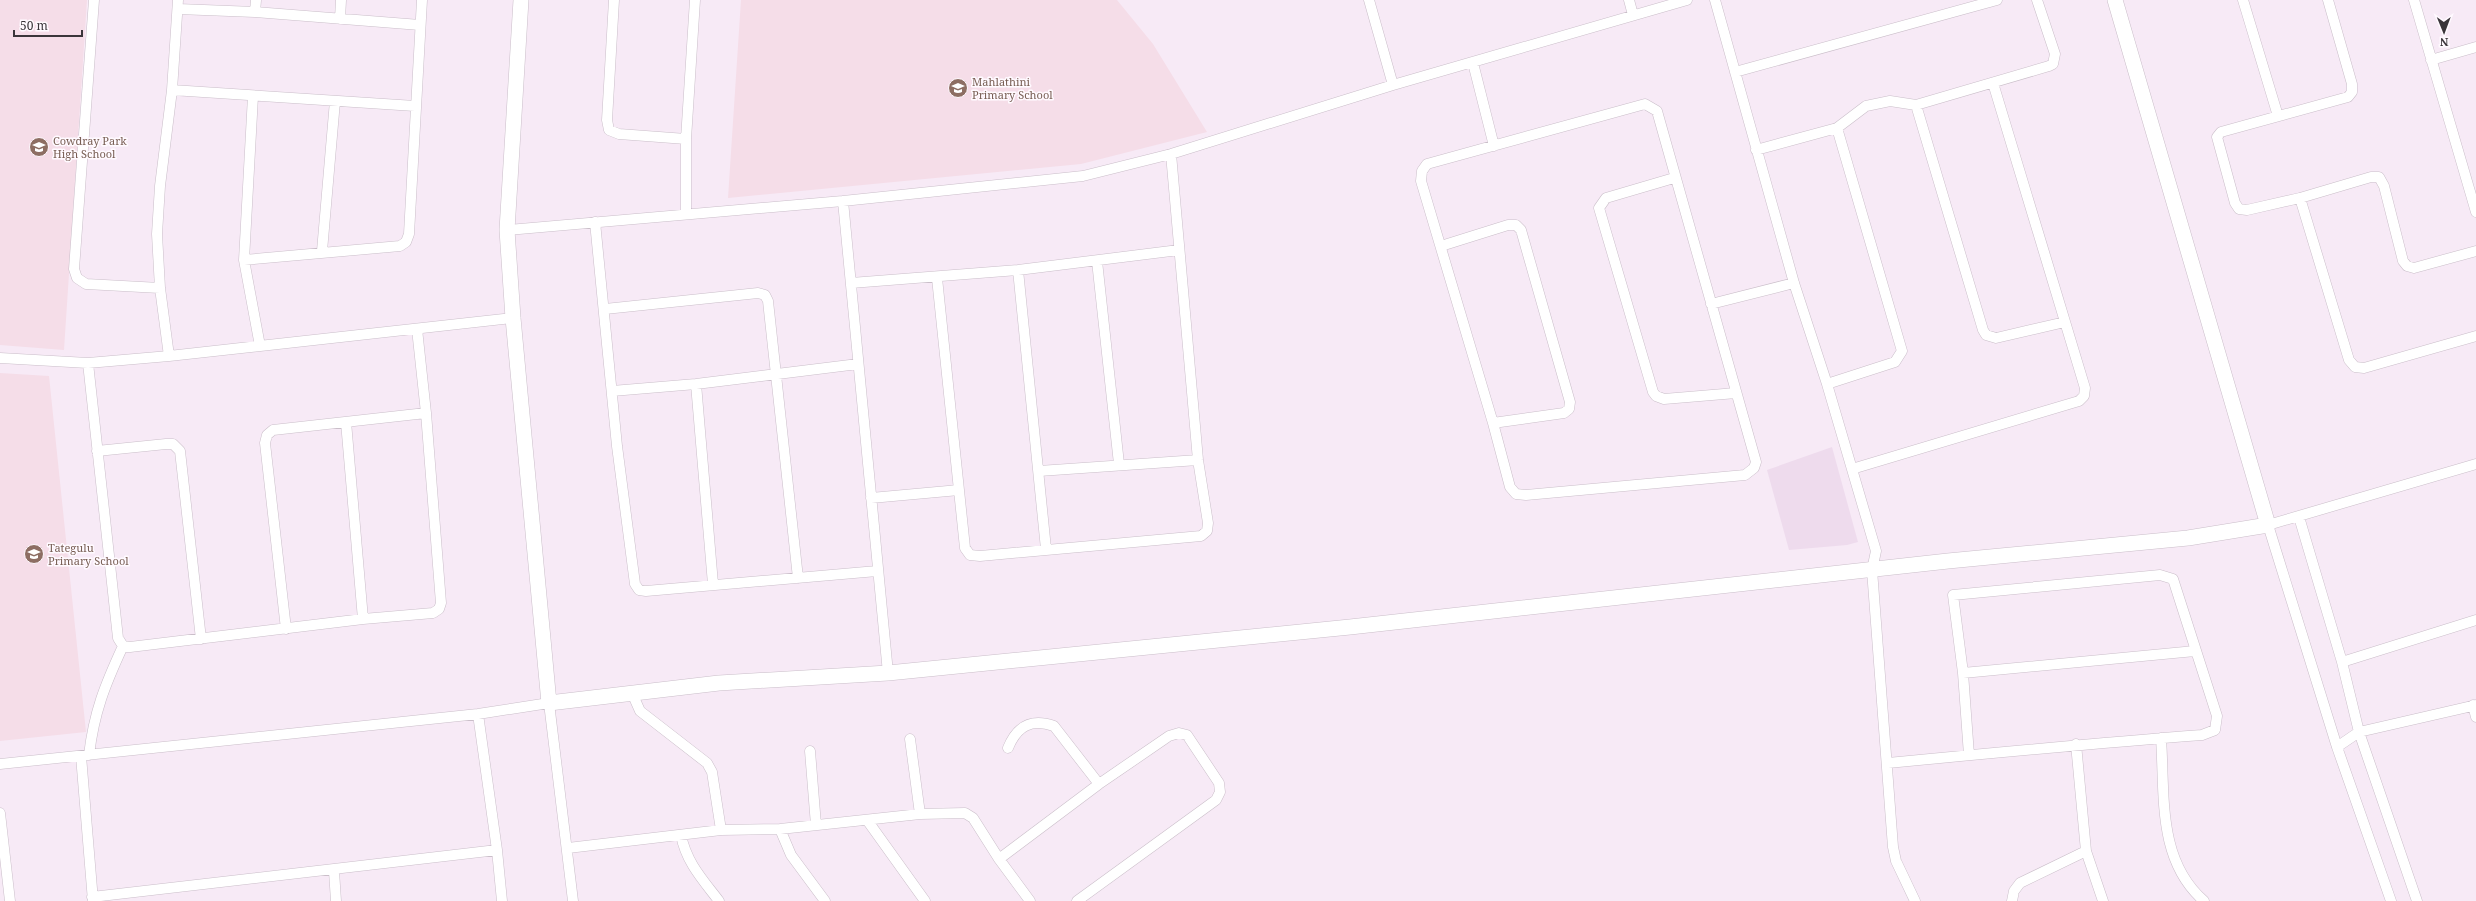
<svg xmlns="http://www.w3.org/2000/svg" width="2476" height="901" viewBox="0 0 2476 901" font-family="'Noto Serif',serif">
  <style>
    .built { fill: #eedbed }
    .education { fill: #f5dde8 }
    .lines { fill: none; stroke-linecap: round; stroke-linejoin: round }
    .street-casing { stroke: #cabec9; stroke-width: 11 }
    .secondary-casing { stroke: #cabec9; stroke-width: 16 }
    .street { stroke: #fff; stroke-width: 10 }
    .secondary { stroke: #fff; stroke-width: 15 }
    .labels { text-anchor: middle; stroke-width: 3; stroke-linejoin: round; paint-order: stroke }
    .education-label { font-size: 11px; fill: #785e54; stroke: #fffaff; text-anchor: start }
  </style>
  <rect width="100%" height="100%" fill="#f7eaf6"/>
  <path class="built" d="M 1832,447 L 1858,542 L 1847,545 L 1789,550 L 1767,470 Z"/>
  <path class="education" d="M 0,0 L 87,0 L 64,350 L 0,345 Z
    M 741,0 L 1117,0 L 1153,44 L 1207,132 L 1081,164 L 728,198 Z
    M 0,373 L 49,376 L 86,732 L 0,741 Z"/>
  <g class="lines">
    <g class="street-casing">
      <path id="street" d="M 94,0 L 74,269 L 77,278 L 86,284 L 160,288
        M 614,0 L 607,120 L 609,130 L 619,134 L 686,139
        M 1369,0 L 1393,85
        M 1629,0 L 1633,15
        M 1715,0 L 1794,283 L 1827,384 L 1876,551 L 1872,570 L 1893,847 L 1896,861 L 1915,901
        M 2243,0 L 2278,116
        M 2328,0 L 2352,84 L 2352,92 L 2348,97 L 2221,132 L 2217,137 L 2235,203 L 2239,209 L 2247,210 L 2300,198 L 2371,177 L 2379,177 L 2384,186 L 2403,261 L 2407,266 L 2414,268 L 2476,251
        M 2414,0 L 2476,212
        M 178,9 L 255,12 L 420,25
        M 255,12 L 256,0
        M 340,19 L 341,0
        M 2431,60 L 2476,47
        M 1473,63 L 1494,146
        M 1735,72 L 1997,0
        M 172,90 L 415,106
        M 253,96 L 244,260 L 260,346
        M 1645,104 L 1657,111 L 1756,462 L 1754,468 L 1745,475 L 1526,495 L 1516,494 L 1510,487 L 1493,423 L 1421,181 L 1422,171 L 1427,164 Z
        M 1916,105 L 1983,330 L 1986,335 L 1996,338 L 2065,322
        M 1756,150 L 1837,128 L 1866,106 L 1890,101 L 1916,105 L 2049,66 L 2053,64 L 2055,54 L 2037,0
        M 1674,178 L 1606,198 L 1599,208 L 1653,392 L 1656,396 L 1664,399 L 1736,393
        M 2300,198 L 2349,360 L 2355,367 L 2364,368 L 2476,336
        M 843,201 L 888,673
        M 686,214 L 686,139 L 695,0
        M 595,222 L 617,446 L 635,584 L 639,590 L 646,591 L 877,571
        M 507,230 L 843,201 L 1083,176 L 1171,154 L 1393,85 L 1687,0
        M 1441,246 L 1508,225 L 1516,225 L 1521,230 L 1570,402 L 1569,409 L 1564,413 L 1493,423
        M 322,251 L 335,101
        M 244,260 L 400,246 L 406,242 L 409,234 L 422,0
        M 1097,261 L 1119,464
        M 1018,270 L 1046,549
        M 937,278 L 965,548 L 970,555 L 980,556 L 1201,536 L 1207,531 L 1208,523 L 1198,460 L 1171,154
        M 851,283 L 1018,270 L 1179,250
        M 1711,304 L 1794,283
        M 605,309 L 758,293 L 765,295 L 768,301 L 798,578
        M 169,356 L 160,288 L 157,234 L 160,186 L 172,90 L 178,0
        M 0,358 L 88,363 L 169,356 L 513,318
        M 88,363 L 118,638 L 123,646 L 130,647 L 363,619 L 433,613 L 439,609 L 441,603 L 426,413 L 417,329
        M 696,384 L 713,584
        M 1827,384 L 1895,362 L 1902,351 L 1837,128
        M 612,391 L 696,384 L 858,364
        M 346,422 L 363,619
        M 97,451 L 166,444 L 173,444 L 180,451 L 201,639
        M 1852,469 L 2079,401 L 2084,396 L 2085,388 L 1993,83
        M 1039,471 L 1198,460
        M 871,498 L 959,490
        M 2299,517 L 2342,662 L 2476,620
        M 286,629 L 265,443 L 267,435 L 273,430 L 426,413
        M 2342,662 L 2359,732 L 2417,901
        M 1963,673 L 2195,651
        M 632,693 L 640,711 L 707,763 L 712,772 L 721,830
        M 2473,705 L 2476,717
        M 478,714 L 497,850 L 502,901
        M 2161,738 C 2165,796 2157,860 2204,901
        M 910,739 L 920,814
        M 2076,744 L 2086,851 L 2103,901
        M 2337,747 L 2359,732 L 2476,705
        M 1008,748 C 1017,726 1031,718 1054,726 L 1099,784
        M 810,751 L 816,825
        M 89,755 C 94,712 105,685 123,646
        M 81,756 L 93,901
        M 1888,763 C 1992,753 2097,743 2202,735 L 2215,730 L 2217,716 L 2173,579 L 2160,575 L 1953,595 L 1963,673 L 1969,755
        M 0,764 L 478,714 L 549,703 L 573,901
        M 0,813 L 10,901
        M 867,820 L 925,901
        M 780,829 L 791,855 L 825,901
        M 681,835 C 686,862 703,880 719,901
        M 568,848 L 721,830 L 780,829 L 920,814 L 965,813 L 973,818 L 999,859 L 1030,901
        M 999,859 L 1099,784 L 1169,736 L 1179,733 L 1187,735 L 1219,783 L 1220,792 L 1216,800 L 1077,901
        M 334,871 L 336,901
        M 92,897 L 497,850
        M 2012,901 L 2014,891 L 2020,883 L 2086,851
        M 2391,901 L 2337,747 L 2268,525 L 2476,464"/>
    </g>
    <g class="secondary-casing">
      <path id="secondary" d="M 521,0 L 507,230 L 513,318 L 549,703 L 719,683 L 888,673 L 1350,627 L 1948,561 L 2188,538 L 2268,525 L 2115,0"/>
    </g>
    <use href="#street" class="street"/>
    <use href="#secondary" class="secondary"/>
  </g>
  <defs>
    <g id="school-disc" transform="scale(1)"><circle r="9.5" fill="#8d6e63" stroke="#fffaff"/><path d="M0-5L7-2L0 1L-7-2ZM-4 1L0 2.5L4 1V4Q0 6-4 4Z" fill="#fff"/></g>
  </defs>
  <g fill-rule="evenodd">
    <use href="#school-disc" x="958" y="88"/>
    <use href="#school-disc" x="39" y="147"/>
    <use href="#school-disc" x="34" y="554"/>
  </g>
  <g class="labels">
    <g class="education-label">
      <text x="972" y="86">Mahlathini<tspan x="972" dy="13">Primary School</tspan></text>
      <text x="53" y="145">Cowdray Park<tspan x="53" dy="13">High School</tspan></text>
      <text x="48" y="552">Tategulu<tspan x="48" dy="13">Primary School</tspan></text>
    </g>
  </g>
  <g transform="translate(2444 32) rotate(179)" stroke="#fffaff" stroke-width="3" paint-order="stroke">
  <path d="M0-3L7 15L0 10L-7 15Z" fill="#3a353a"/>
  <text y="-6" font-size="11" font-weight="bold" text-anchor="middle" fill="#3a353a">N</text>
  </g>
  <path d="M14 30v6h68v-6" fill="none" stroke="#3a353a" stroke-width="2"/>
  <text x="20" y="30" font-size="12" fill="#3a353a" stroke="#fffaff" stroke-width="3" paint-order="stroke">50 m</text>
</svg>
